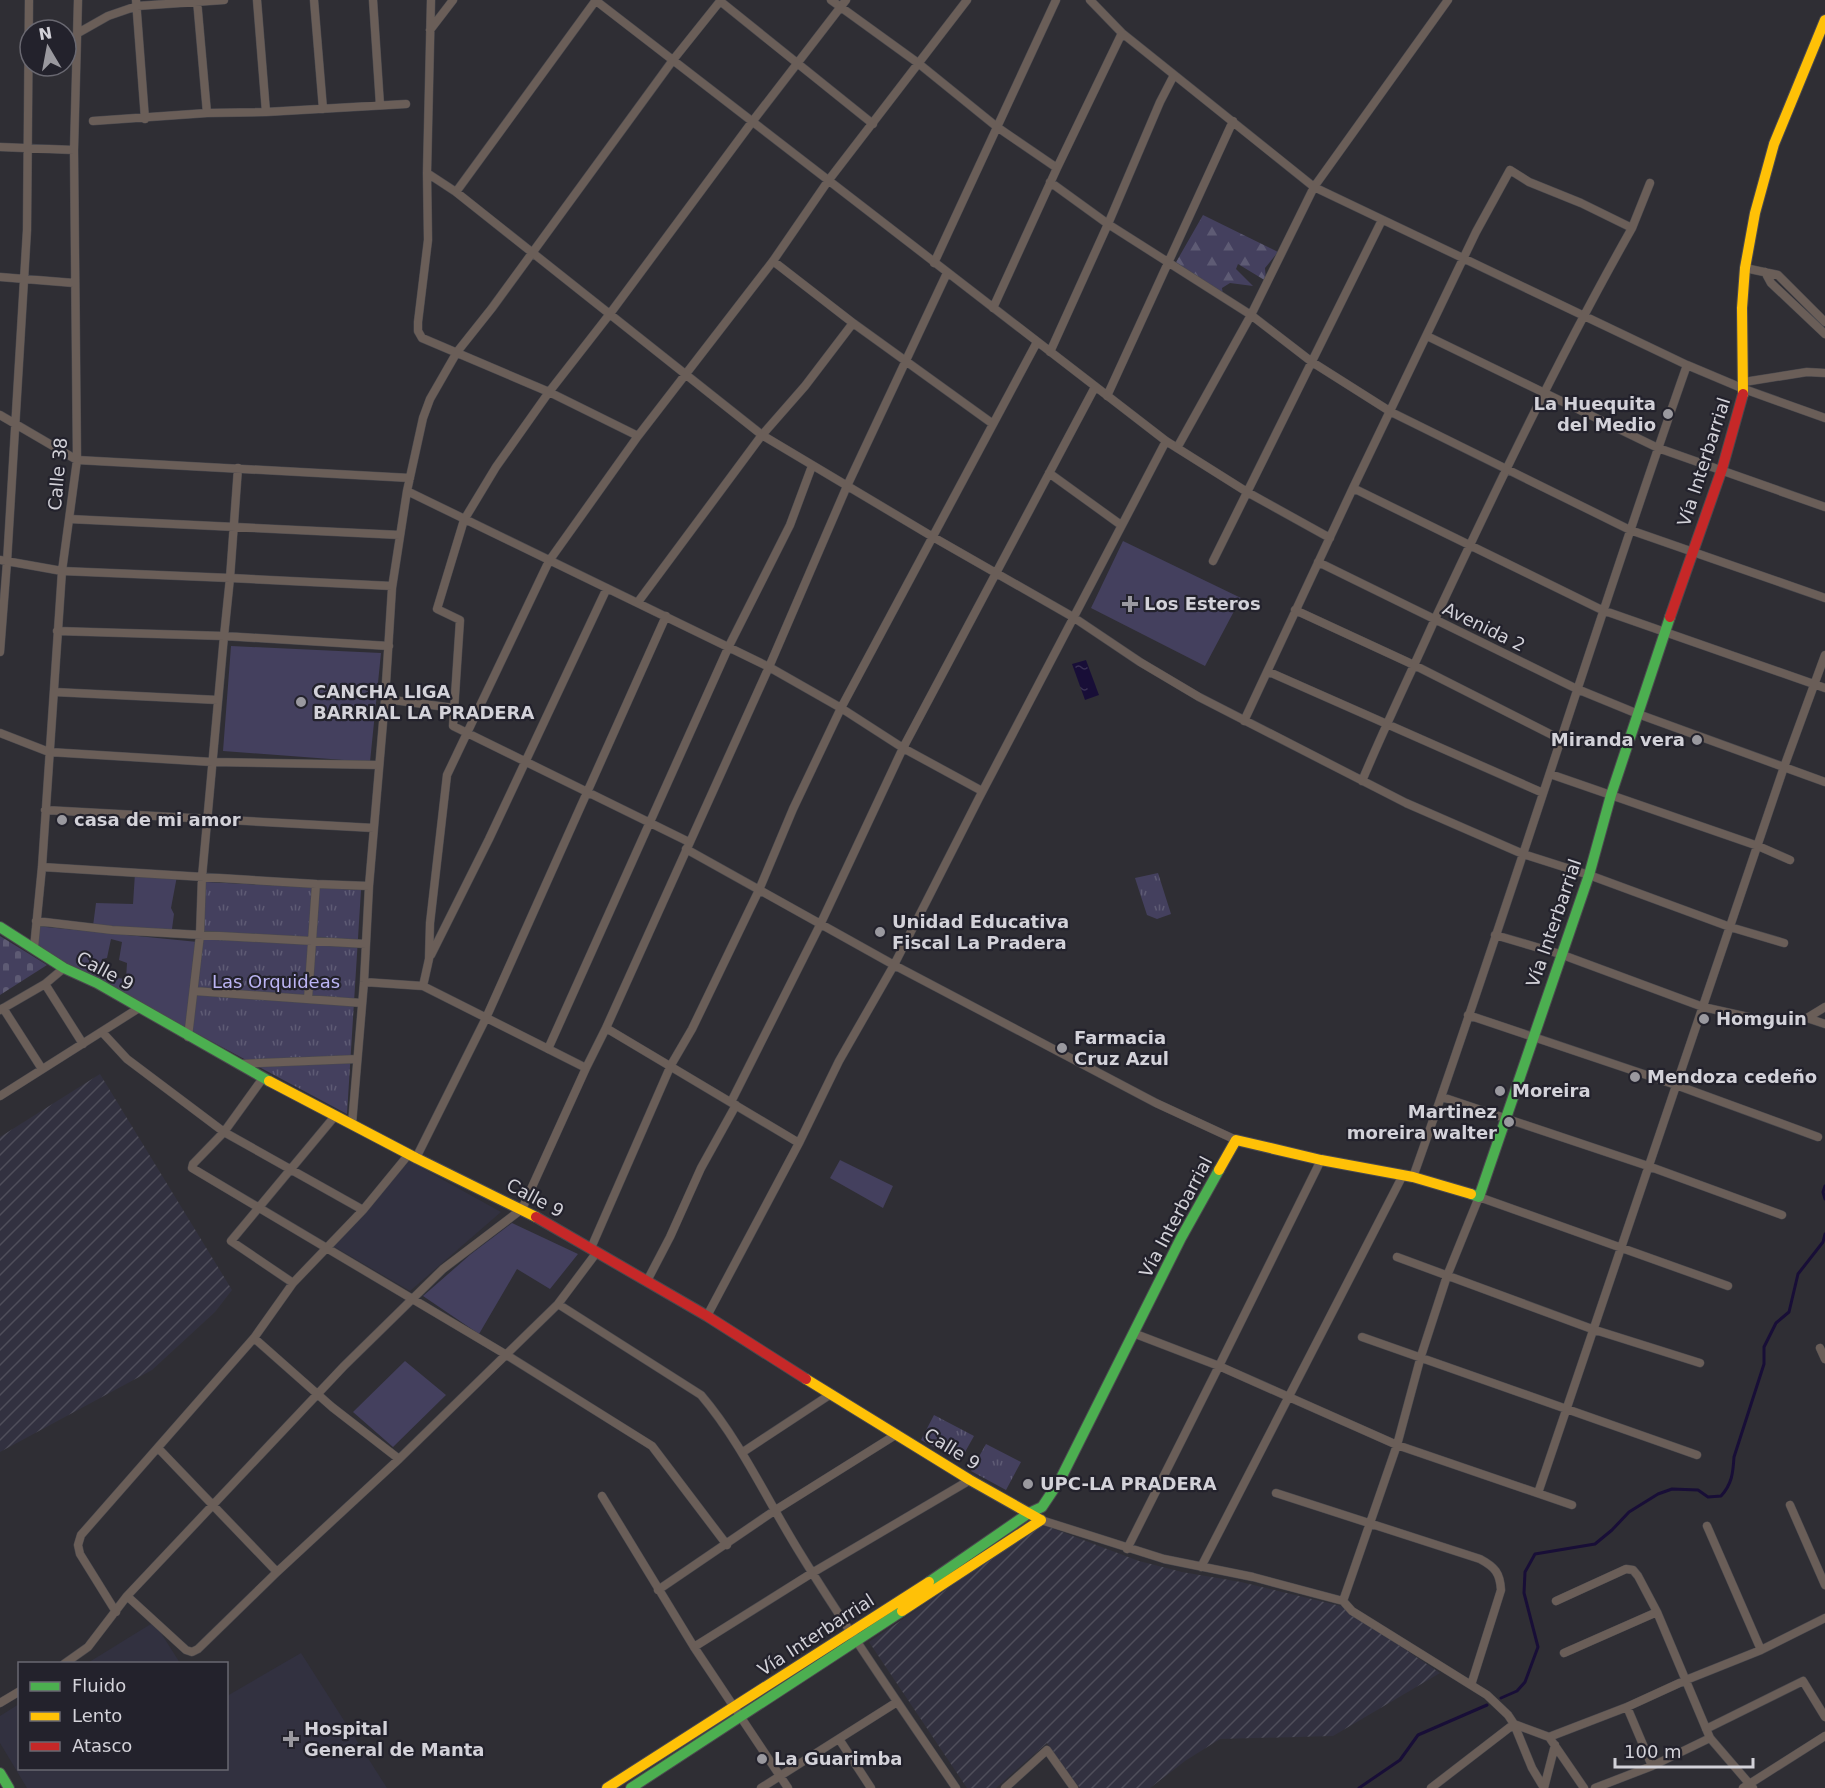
<svg xmlns="http://www.w3.org/2000/svg" width="1825" height="1788" viewBox="0 0 1825 1788" font-family="'DejaVu Sans',sans-serif">
  <style>
    .built { fill: #323140 }
    .industrial { fill: url(#industrial-furrows) }
    .grass { fill: #44405e; fill-rule: evenodd }
    .forest { fill: url(#forest-firs) }
    .cemetery { fill: url(#cemetery-stones) }
    .park { fill: url(#park-tufts) }
    .water { fill: url(#water-ripples) }
    .lines { fill: none; stroke-linecap: round; stroke-linejoin: round }
    .stream { stroke: #180e37; stroke-width: 3 }
    .street-casing { stroke: #4a494e; stroke-width: 9 }
    .fast-casing { stroke: #4a494e; stroke-width: 12 }
    .slow-casing { stroke: #4a494e; stroke-width: 12 }
    .jam-casing { stroke: #4a494e; stroke-width: 12 }
    .street { stroke: #6a5e58; stroke-width: 8 }
    .fast { stroke: #4caf50; stroke-width: 10 }
    .slow { stroke: #ffc107; stroke-width: 10 }
    .jam { stroke: #c62828; stroke-width: 10 }
    .poi-dot { fill: #9a999f; stroke: #23222c; stroke-width: 2 }
    .labels { text-anchor: middle; stroke-width: 4.5; stroke-linejoin: round; paint-order: stroke }
    .poi-label { font-size: 18px; font-weight: bold; fill: #d3d2d9; stroke: #23222c; text-anchor: start }
    .street-label { font-size: 18px; fill: #d3d2d9; stroke: #23222c }
    .park-label { font-size: 18px; fill: #bcb5f4; stroke: #23222c }
  </style>
  <defs>
    <pattern id="industrial-furrows" width="10" height="10" patternUnits="userSpaceOnUse" patternTransform="scale(1.5)"><rect width="10" height="10" fill="#323140"/><path d="M-1 1l2-2M0 10L10 0M9 11l2-2" fill="none" stroke="#4f4e5b"/></pattern>
    <pattern id="forest-firs" width="22" height="20" patternUnits="userSpaceOnUse" patternTransform="scale(1.5)"><rect width="22" height="20" fill="#44405e"/><path d="M5 1l3.5 6h-7zM16 11l3.5 6h-7z" fill="#5e5b74"/></pattern>
    <pattern id="cemetery-stones" width="16" height="16" patternUnits="userSpaceOnUse" patternTransform="scale(1.5)"><rect width="16" height="16" fill="#44405e"/><path d="M2 7V4a2 2 0 0 1 4 0v3zM10 15v-3a2 2 0 0 1 4 0v3z" fill="#5e5b74"/></pattern>
    <pattern id="park-tufts" width="24" height="20" patternUnits="userSpaceOnUse" patternTransform="scale(1.5)"><rect width="24" height="20" fill="#44405e"/><path d="M3 7l-1-3M5 7V3M7 7l1-3M15 17l-1-3M17 17v-4M19 17l1-3" fill="none" stroke="#5e5b74"/></pattern>
    <pattern id="water-ripples" width="26" height="14" patternUnits="userSpaceOnUse" patternTransform="scale(1.5)"><rect width="26" height="14" fill="#180e37"/><path d="M2 4q2-2 4 0t4 0M15 11q2-2 4 0t4 0" fill="none" stroke="#393053"/></pattern>
  </defs>
  <rect width="100%" height="100%" fill="#2f2e34"/>
  <path class="built" d="M 409,1161 L 501,1212 L 410,1291 L 333,1246 Z
    M 154,1622 L 180,1663 L 86,1664 Z
    M 301,1653 L 387,1788 L 27,1788 L 0,1743 L 0,1716 L 19,1704 L 20,1768 L 226,1768 L 227,1696 Z"/>
  <path class="industrial" d="M 100,1074 L 232,1290 L 215,1312 L 152,1370 L 0,1452 L 0,1137 Z
    M 1046,1526 L 1139,1561 L 1182,1572 L 1241,1582 L 1341,1606 L 1440,1673 L 1333,1736 L 1220,1739 L 1185,1761 L 1150,1788 L 1080,1788 L 1047,1743 L 996,1788 L 967,1788 L 869,1642 L 1039,1527 Z"/>
  <path class="grass" d="M 1123,541 L 1241,598 L 1205,666 L 1091,608 Z
    M 231,646 L 381,653 L 370,762 L 223,751 Z
    M 135,873 L 177,876 L 171,908 L 174,914 L 172,929 L 196,934 L 195,939 L 93,926 L 96,903 L 133,904 Z
    M 36,926 L 198,942 L 188,1033 L 36,949 ZM 111,939 L 122,942 L 119,960 L 127,963 L 126,979 L 116,978 L 112,983 L 99,976 L 103,969 L 101,966 L 102,959 L 107,958 Z
    M 840,1160 L 893,1186 L 883,1208 L 830,1178 Z
    M 512,1223 L 578,1254 L 550,1289 L 517,1269 L 479,1334 L 423,1296 L 471,1254 Z
    M 405,1361 L 446,1395 L 393,1447 L 353,1412 Z"/>
  <path class="forest" d="M 1203,215 L 1278,252 L 1265,268 L 1266,281 L 1238,264 L 1236,269 L 1253,286 L 1230,283 L 1222,288 L 1223,295 L 1175,264 Z"/>
  <path class="cemetery" d="M 0,936 L 47,965 L 0,995 Z"/>
  <path class="park" d="M 1158,873 L 1171,914 L 1157,919 L 1147,915 L 1135,878 Z
    M 205,882 L 361,890 L 347,1114 L 192,1031 Z
    M 934,1415 L 974,1436 L 960,1461 L 921,1440 Z
    M 986,1444 L 1021,1462 L 1006,1490 L 971,1471 Z"/>
  <path class="water" d="M 1086,660 L 1099,695 L 1085,700 L 1072,664 Z"/>
  <g class="lines">
    <path class="stream" d="M 1825,1186 L 1823,1192 L 1825,1199
      M 1501,1698 L 1517,1691 L 1525,1682 L 1538,1647 L 1524,1593 L 1525,1572 L 1535,1554 L 1595,1544 L 1612,1530 L 1629,1512 L 1658,1494 L 1672,1489 L 1698,1490 L 1708,1497 L 1721,1496 C 1732,1484 1733,1473 1734,1457 L 1764,1364 L 1764,1347 L 1776,1323 L 1789,1312 L 1798,1274 L 1823,1242 L 1825,1234
      M 1359,1788 L 1400,1760 L 1418,1735 L 1487,1705"/>
    <g class="street-casing">
      <path id="street" d="M 136,0 L 145,119
        M 197,0 L 207,113
        M 257,0 L 266,112
        M 314,0 L 323,109
        M 373,0 L 380,105
        M 431,0 L 427,173 L 456,192 L 762,435 L 638,602
        M 595,0 L 1166,441 L 1247,492 L 1330,538
        M 831,0 L 918,63 L 997,127 L 1057,168
        M 1090,0 L 1122,33 L 1314,187 L 1687,365 L 1744,389 L 1825,418
        M 720,1 L 873,124
        M 430,30 L 453,0
        M 78,33 L 108,16 L 137,6 L 224,0
        M 93,121 L 207,113 L 266,112 L 406,104
        M 0,147 L 74,150
        M 427,173 L 428,240 L 418,322 L 418,331 L 422,338 L 549,392 L 638,436
        M 1050,182 L 1108,224 L 1251,315 L 1312,362 L 1391,412 L 1630,530 L 1825,598
        M 456,192 L 596,0
        M 1632,228 L 1650,183
        M 773,261 L 853,323 L 993,424
        M 934,263 L 1056,0
        M 1745,268 L 1778,275 L 1825,322
        M 1765,272 L 1771,283 L 1825,334
        M 0,277 L 74,283
        M 993,308 L 1057,168 L 1122,33
        M 853,323 L 805,386 L 762,435 L 933,537 L 1073,617 L 1140,662 L 1199,697 L 1406,803 L 1523,854 L 1589,875 L 1730,927 L 1784,943
        M 1427,336 L 1658,448 L 1825,507
        M 1050,352 L 1108,224 L 1160,102 L 1174,75
        M 1744,382 L 1807,372 L 1825,373
        M 1107,396 L 1233,121
        M 0,415 L 77,460 L 410,478
        M 1177,448 L 1251,315 L 1314,187 L 1448,0
        M 1049,473 L 1121,525
        M 1353,488 L 1602,610 L 1825,688
        M 407,491 L 769,667 L 841,708 L 903,748 L 982,791
        M 69,519 L 400,535
        M 0,560 L 62,571 L 230,578 L 238,468
        M 1213,561 L 1382,220
        M 1318,562 L 1577,689 L 1638,714 L 1825,782
        M 1295,610 L 1414,665 L 1560,739
        M 57,631 L 224,636 L 202,877 L 200,935 L 188,1037
        M 389,646 L 224,636 L 230,578 L 392,586
        M 0,652 L 7,562 L 27,230 L 29,0
        M 1269,672 L 1543,793
        M 54,692 L 218,700
        M 385,699 L 454,708
        M 1244,721 L 1353,488 L 1476,232 L 1510,170 L 1529,182 L 1581,203 L 1632,228 C 1560,355 1497,487 1435,619 C 1411,673 1385,726 1362,781
        M 0,733 L 49,752 L 212,762 L 379,765
        M 1550,774 L 1758,846 L 1790,860
        M 45,810 L 374,828
        M 689,842 L 453,726 L 460,620 L 437,609 L 464,520 L 496,467 L 549,392 L 609,315 L 752,122 L 846,0
        M 686,849 L 894,965 L 1156,1103 L 1236,1140
        M 42,867 L 316,884 L 369,886
        M 36,921 L 112,930 L 366,944
        M 1495,935 L 1560,954 L 1703,1007 L 1766,1021 L 1807,1018 L 1825,1007
        M 34,948 L 42,867 L 62,571 L 77,460 L 74,150 L 78,0
        M 431,955 L 489,839 L 607,588
        M 364,982 L 423,986 L 586,1068
        M 45,984 L 83,1044
        M 423,986 L 429,959 L 430,923 L 447,775 L 549,561 L 638,436 L 773,261 L 828,181 L 967,0
        M 194,991 L 362,1003
        M 308,999 L 316,884
        M 3,1008 L 42,1069
        M 0,1010 L 45,984 L 64,968
        M 1468,1015 L 1676,1085 L 1818,1137
        M 1807,1018 L 1825,1024
        M 606,1028 L 799,1143
        M 102,1032 L 127,1059 L 224,1132 L 363,1210
        M 548,1049 L 729,646 L 790,525 L 812,466
        M 239,1064 L 357,1059
        M 263,1078 L 224,1132 L 193,1164 L 192,1168 L 505,1354 L 652,1446 L 727,1545
        M 0,1096 L 139,1008
        M 1442,1097 L 1648,1166 L 1782,1215
        M 731,1102 L 820,925 L 903,748 L 1095,387
        M 352,1124 L 364,982 L 369,886 L 385,699 L 392,588 L 407,491 L 423,418 L 430,399 L 457,352 L 492,308 L 673,60 L 721,0
        M 416,1158 L 486,1018 L 666,616
        M 1413,1177 C 1509,908 1592,635 1687,365
        M 591,1248 L 671,1065 L 692,1029 L 759,890 L 793,809 L 841,708 L 1037,342
        M 1397,1257 L 1592,1329 L 1700,1363
        M 647,1281 L 670,1237 L 701,1168 L 736,1105
        M 293,1283 L 231,1241 L 335,1116
        M 558,1304 L 701,1395 C 741,1442 767,1500 800,1553 C 849,1633 903,1710 956,1788
        M 707,1316 L 799,1143 L 839,1061 L 894,965 L 979,798 L 1166,441
        M 1133,1333 L 1219,1366 L 1397,1445 L 1572,1505
        M 1362,1337 L 1697,1455
        M 254,1338 L 332,1407 L 399,1459
        M 1820,1348 L 1825,1359
        M 158,1448 L 277,1572
        M 743,1452 L 831,1394
        M 1276,1493 L 1480,1559 C 1495,1567 1500,1573 1501,1590 L 1471,1685
        M 1538,1493 L 1784,767 L 1825,655
        M 602,1496 L 694,1647 L 788,1788
        M 1790,1505 L 1825,1585
        M 1041,1520 L 1164,1559 L 1253,1577 L 1343,1601 L 1352,1611 L 1487,1695 L 1508,1715 L 1514,1724 L 1532,1768 L 1544,1788
        M 1707,1526 L 1761,1650
        M 1127,1549 L 1219,1366 L 1321,1160
        M 1201,1567 L 1403,1175
        M 658,1590 L 774,1511 L 897,1434
        M 127,1596 L 186,1650 L 192,1652 L 198,1649 L 277,1572 L 399,1459 L 558,1304 L 597,1252
        M 1343,1601 L 1397,1445 L 1421,1356 L 1447,1276 L 1479,1197 L 1728,1286
        M 1556,1601 L 1626,1569 L 1633,1570 L 1638,1576 L 1657,1612
        M 116,1612 L 80,1554 L 78,1545 L 81,1535 L 254,1338 L 293,1283 L 363,1210 L 409,1154
        M 694,1647 L 812,1573 L 970,1480
        M 1564,1653 L 1657,1612 L 1710,1738 L 1753,1788
        M 64,1664 L 88,1647 L 127,1596 L 344,1366 L 443,1269 L 522,1209 L 586,1068 L 606,1028 L 769,667 L 847,486 L 947,273
        M 0,1703 L 20,1691
        M 1627,1707 L 1652,1766
        M 1514,1724 L 1549,1737 L 1584,1788
        M 1706,1729 L 1803,1681 L 1825,1717
        M 1549,1737 L 1627,1707 L 1686,1680 L 1761,1650 L 1825,1618
        M 839,1739 L 871,1788
        M 761,1788 L 897,1702
        M 1005,1788 L 1047,1750 L 1074,1788
        M 1431,1788 L 1514,1724
        M 1544,1788 L 1555,1745
        M 1595,1788 L 1652,1766 L 1710,1738
        M 1743,1788 L 1825,1736"/>
    </g>
    <g class="fast-casing">
      <path id="fast" d="M 0,927 L 64,968 L 97,983 L 269,1081
        M 1471,1194 L 1479,1197 L 1589,875 L 1611,795 L 1670,617
        M 929,1582 L 1029,1513 L 1042,1507 L 1060,1480 L 1181,1238 L 1219,1170
        M 0,1773 L 9,1788
        M 631,1788 L 902,1611"/>
    </g>
    <g class="slow-casing">
      <path id="slow" d="M 1743,394 L 1742,308 L 1745,268 L 1755,213 L 1774,144 L 1825,20
        M 269,1081 L 416,1158 L 536,1217
        M 1219,1170 L 1236,1140 L 1321,1160 L 1413,1177 L 1471,1194
        M 806,1379 L 970,1480 L 1041,1520
        M 902,1611 L 1041,1520
        M 607,1788 L 929,1582"/>
    </g>
    <g class="jam-casing">
      <path id="jam" d="M 1670,617 L 1722,469 L 1743,394
        M 536,1217 L 707,1316 L 806,1379"/>
    </g>
    <use href="#street" class="street"/>
    <use href="#fast" class="fast"/>
    <use href="#slow" class="slow"/>
    <use href="#jam" class="jam"/>
  </g>
  <g class="poi-dot">
    <circle cx="1668" cy="414" r="6"/>
    <path d="M1127 595h6v6h6v6h-6v6h-6v-6h-6v-6h6z"/>
    <circle cx="301" cy="702" r="6"/>
    <circle cx="1697" cy="740" r="6"/>
    <circle cx="62" cy="820" r="6"/>
    <circle cx="880" cy="932" r="6"/>
    <circle cx="1704" cy="1019" r="6"/>
    <circle cx="1062" cy="1048" r="6"/>
    <circle cx="1635" cy="1077" r="6"/>
    <circle cx="1500" cy="1091" r="6"/>
    <circle cx="1509" cy="1122" r="6"/>
    <circle cx="1028" cy="1484" r="6"/>
    <path d="M288 1730h6v6h6v6h-6v6h-6v-6h-6v-6h6z"/>
    <circle cx="762" cy="1759" r="6"/>
  </g>
  <g class="labels">
    <g class="poi-label">
      <text x="1656" y="410" text-anchor="end">La Huequita<tspan x="1656" dy="21">del Medio</tspan></text>
      <text x="1144" y="610">Los Esteros</text>
      <text x="313" y="698">CANCHA LIGA<tspan x="313" dy="21">BARRIAL LA PRADERA</tspan></text>
      <text x="1685" y="746" text-anchor="end">Miranda vera</text>
      <text x="74" y="826">casa de mi amor</text>
      <text x="892" y="928">Unidad Educativa<tspan x="892" dy="21">Fiscal La Pradera</tspan></text>
      <text x="1716" y="1025">Homguin</text>
      <text x="1074" y="1044">Farmacia<tspan x="1074" dy="21">Cruz Azul</tspan></text>
      <text x="1647" y="1083">Mendoza cedeño</text>
      <text x="1512" y="1097">Moreira</text>
      <text x="1497" y="1118" text-anchor="end">Martinez<tspan x="1497" dy="21">moreira walter</tspan></text>
      <text x="1040" y="1490">UPC-LA PRADERA</text>
      <text x="304" y="1735">Hospital<tspan x="304" dy="21">General de Manta</tspan></text>
      <text x="774" y="1765">La Guarimba</text>
    </g>
    <g class="street-label">
      <text transform="translate(1704 462) rotate(-72)" y="6">Vía Interbarrial</text>
      <text transform="translate(58 474) rotate(-85)" y="6">Calle 38</text>
      <text transform="translate(1484 627) rotate(26)" y="6">Avenida 2</text>
      <text transform="translate(1554 923) rotate(-71)" y="6">Vía Interbarrial</text>
      <text transform="translate(105 971) rotate(28)" y="6">Calle 9</text>
      <text transform="translate(535 1198) rotate(28)" y="6">Calle 9</text>
      <text transform="translate(1176 1217) rotate(-62)" y="6">Vía Interbarrial</text>
      <text transform="translate(952 1449) rotate(32)" y="6">Calle 9</text>
      <text transform="translate(816 1635) rotate(-33)" y="6">Vía Interbarrial</text>
    </g>
    <g class="park-label">
      <text x="276" y="988">Las Orquideas</text>
    </g>
  </g>
  <rect x="18" y="1662" width="210" height="108" fill="#23222c" stroke="#696871" stroke-width="1.5"/>
  <rect x="30" y="1682" width="30" height="9" fill="#4caf50" stroke="#696871" stroke-width="1.5"/>
  <text x="72" y="1692" font-size="18" fill="#d3d2d9">Fluido</text>
  <rect x="30" y="1712" width="30" height="9" fill="#ffc107" stroke="#696871" stroke-width="1.5"/>
  <text x="72" y="1722" font-size="18" fill="#d3d2d9">Lento</text>
  <rect x="30" y="1742" width="30" height="9" fill="#c62828" stroke="#696871" stroke-width="1.5"/>
  <text x="72" y="1752" font-size="18" fill="#d3d2d9">Atasco</text>
  <g transform="translate(48 48) rotate(350)"><circle r="28" fill="#23222c" stroke="#696871" stroke-width="1.5"/>
  <path d="M0-4.5L10 22L0 15L-10 22Z" fill="#9a999f"/>
  <text y="-9" font-size="16" font-weight="bold" text-anchor="middle" fill="#d3d2d9">N</text>
  </g>
  <path d="M1615 1758v9h138v-9" fill="none" stroke="#d3d2d9" stroke-width="3"/>
  <text x="1624" y="1758" font-size="18" fill="#d3d2d9" stroke="#23222c" stroke-width="4.5" paint-order="stroke">100 m</text>
</svg>
